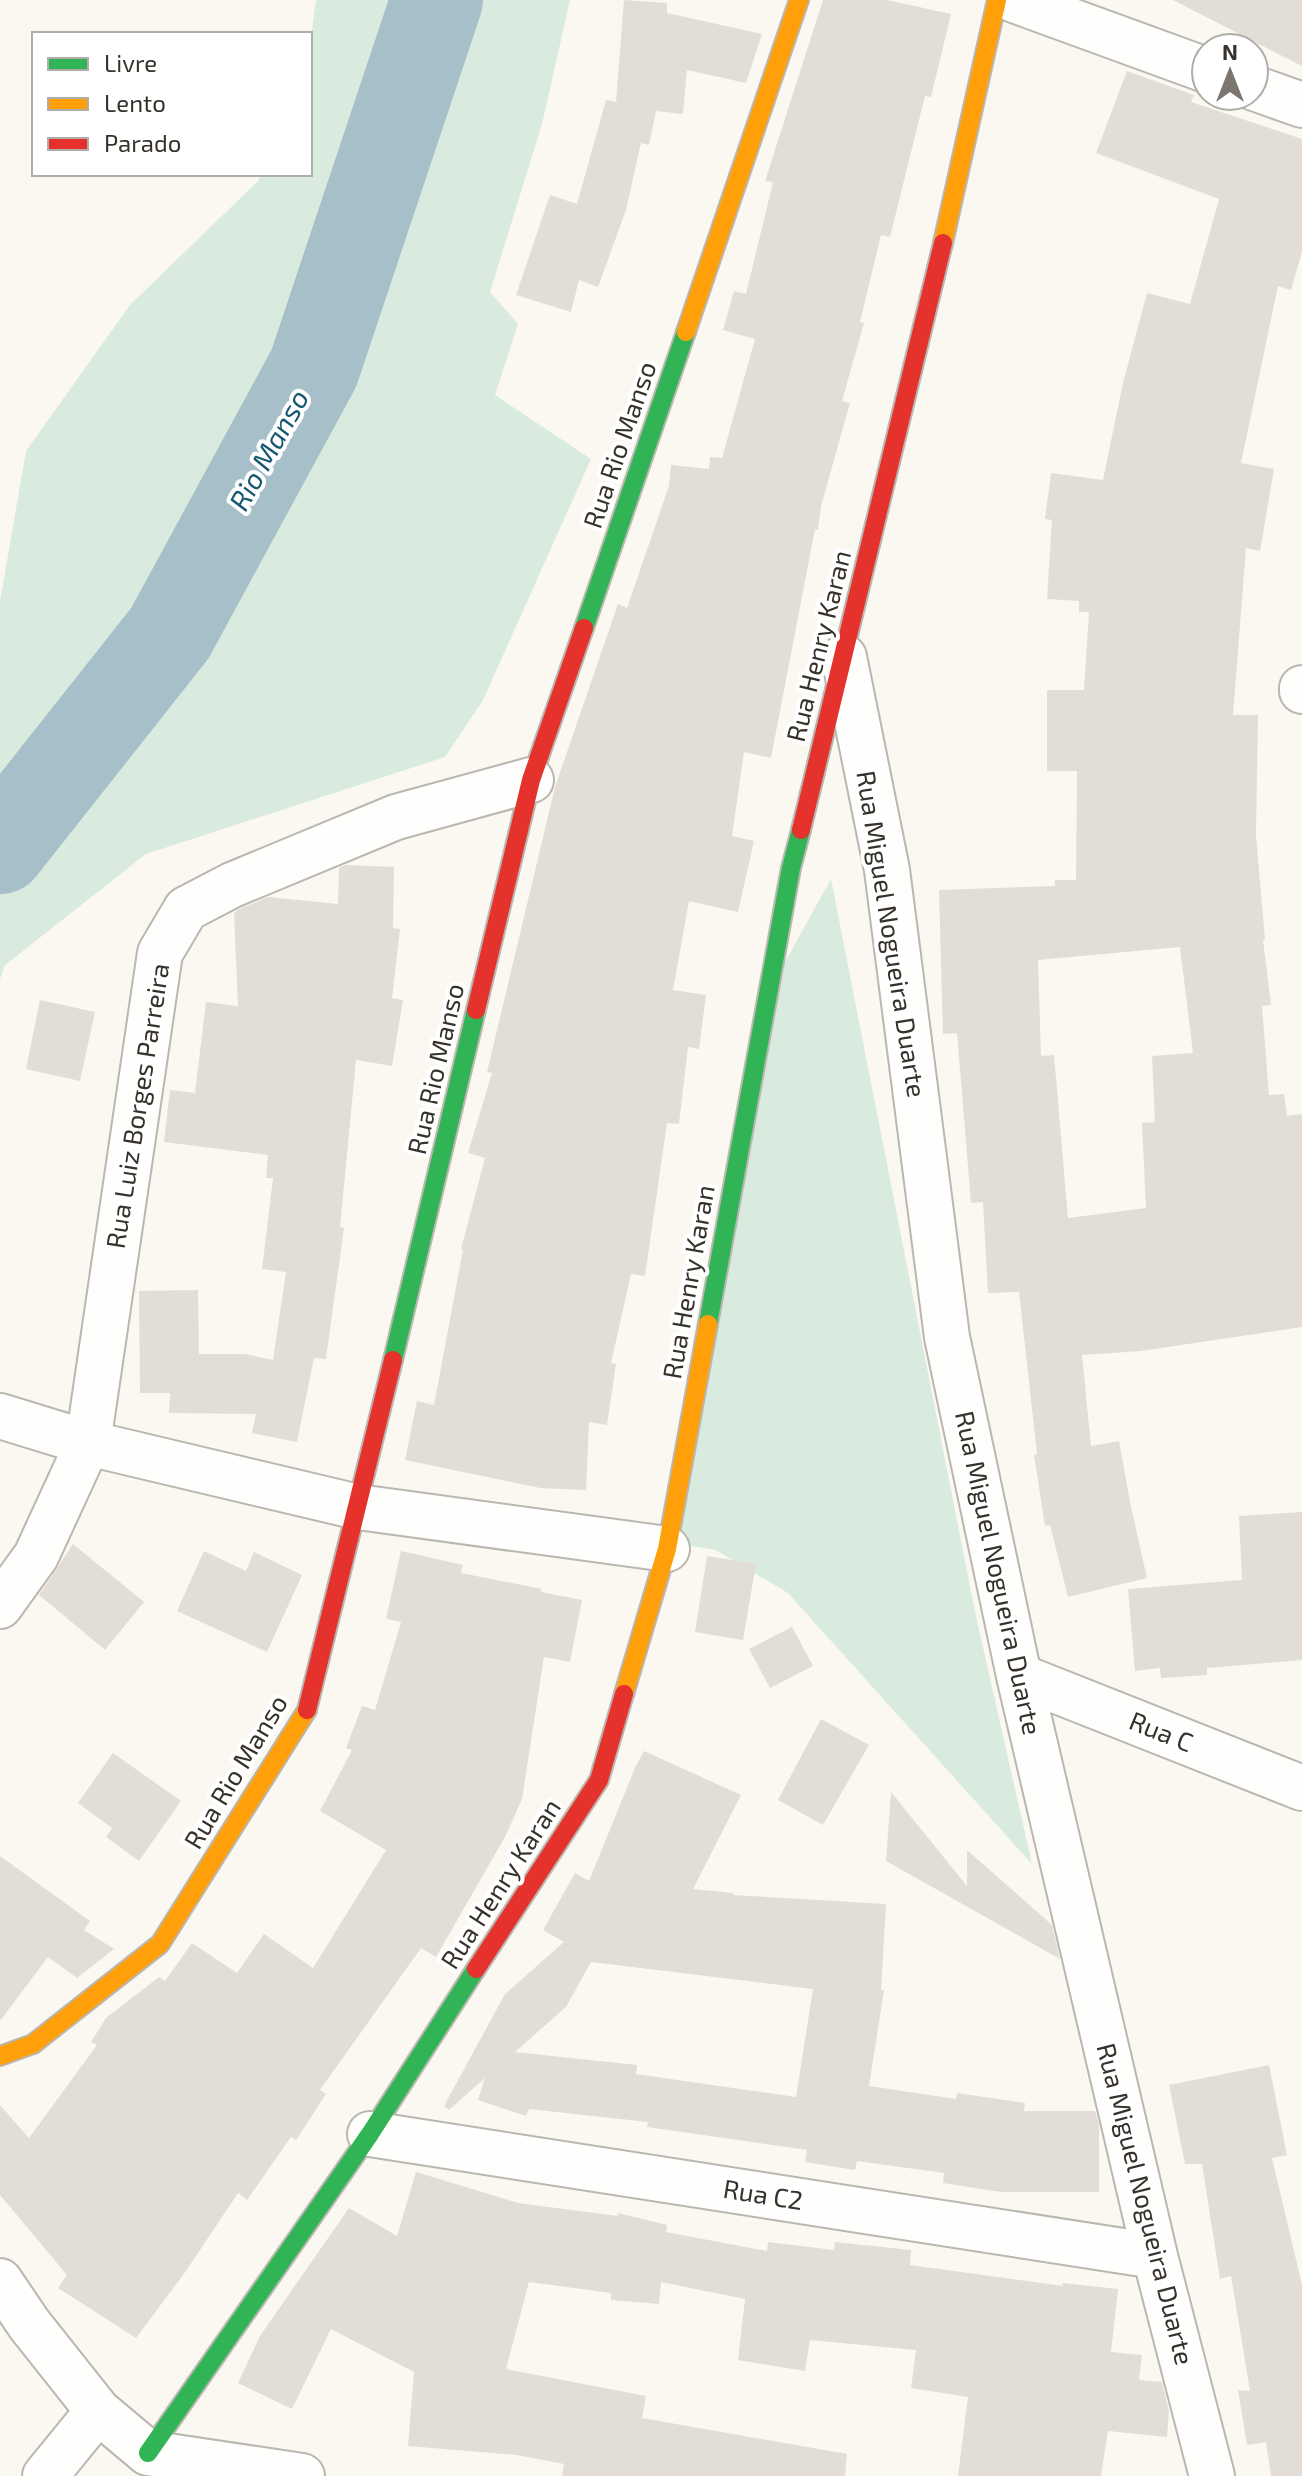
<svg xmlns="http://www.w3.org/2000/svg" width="1302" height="2476" viewBox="0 0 1302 2476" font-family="'Exo 2',sans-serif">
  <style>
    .green { fill: #d9eade }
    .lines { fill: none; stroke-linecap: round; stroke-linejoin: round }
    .river { stroke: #a7bfc8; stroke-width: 92 }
    .building { fill: #e2ded7; fill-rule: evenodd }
    .street-casing { stroke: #bab7b0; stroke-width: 48 }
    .fast-casing { stroke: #bab7b0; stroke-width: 22 }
    .slow-casing { stroke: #bab7b0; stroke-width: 22 }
    .jam-casing { stroke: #bab7b0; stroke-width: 22 }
    .street { stroke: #fefefd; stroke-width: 44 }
    .fast { stroke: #30b455; stroke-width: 18 }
    .slow { stroke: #ff9f0a; stroke-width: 18 }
    .jam { stroke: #e5322d; stroke-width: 18 }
    .labels { text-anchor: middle; stroke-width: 8; stroke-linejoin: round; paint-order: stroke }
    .street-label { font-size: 26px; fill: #36322b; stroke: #fff }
    .water-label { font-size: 28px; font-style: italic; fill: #165871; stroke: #fff }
  </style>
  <rect width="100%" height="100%" fill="#faf8f1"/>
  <path class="green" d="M 316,0 L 570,0 L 542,124 L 490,292 L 518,324 L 495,395 L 591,459 L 483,700 L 445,757 L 146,854 L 5,965 L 0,979 L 0,602 L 26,451 L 130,305 L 258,181 L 262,174 L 310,174 L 310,44 Z
    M 831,879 L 975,1612 L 1032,1864 L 788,1593 L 716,1550 L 678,1544 L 785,962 Z"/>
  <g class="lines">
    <path class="river" d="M 0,848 L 170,633 L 314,368 L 437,0"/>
  </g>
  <path class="building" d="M 624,0 L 667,3 L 667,13 L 762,34 L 746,83 L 687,70 L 683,114 L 656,111 L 649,145 L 641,143 L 626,210 L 598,287 L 579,280 L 571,312 L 516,295 L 550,195 L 577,204 L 606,100 L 616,102 Z
    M 823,0 L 887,0 L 951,14 L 931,97 L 925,96 L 890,237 L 881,235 L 860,322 L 864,323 L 842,401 L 850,403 L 821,506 L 818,530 L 815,529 L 771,758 L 744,752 L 732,836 L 754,841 L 738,912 L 689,901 L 673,990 L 706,995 L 699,1049 L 688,1047 L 679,1124 L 667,1123 L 645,1276 L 631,1274 L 611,1363 L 616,1364 L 607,1425 L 589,1422 L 586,1490 L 540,1488 L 405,1460 L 417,1401 L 434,1405 L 463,1250 L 461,1249 L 485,1158 L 468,1153 L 492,1073 L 487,1072 L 555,787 L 618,604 L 627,608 L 669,486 L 671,465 L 709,469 L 710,457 L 722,458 L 755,339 L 723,330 L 734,291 L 746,294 L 773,182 L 765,181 Z
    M 1173,0 L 1302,0 L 1302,66 Z
    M 1127,71 L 1194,95 L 1191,102 L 1302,139 L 1302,252 L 1291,290 L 1278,286 L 1241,463 L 1274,469 L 1260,551 L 1246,548 L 1233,715 L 1258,715 L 1256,835 L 1265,940 L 1263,940 L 1271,1005 L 1262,1006 L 1269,1095 L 1284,1094 L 1287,1116 L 1302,1114 L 1302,1327 L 1141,1351 L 1082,1355 L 1091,1446 L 1119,1441 L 1130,1502 L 1147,1578 L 1068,1597 L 1050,1525 L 1045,1526 L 1034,1455 L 1037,1454 L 1019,1292 L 988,1293 L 983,1202 L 971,1203 L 957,1033 L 943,1034 L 939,890 L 1055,886 L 1055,880 L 1076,880 L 1077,771 L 1047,771 L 1047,690 L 1084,690 L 1089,612 L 1079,612 L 1079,601 L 1047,599 L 1052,520 L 1045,519 L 1051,473 L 1103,480 L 1123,383 L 1147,293 L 1190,304 L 1219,199 L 1096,153 ZM 1180,947 L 1193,1053 L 1152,1056 L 1155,1122 L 1142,1123 L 1146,1208 L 1068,1218 L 1054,1055 L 1041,1056 L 1038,960 Z
    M 345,865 L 394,867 L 393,928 L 400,929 L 392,998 L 403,1000 L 392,1066 L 356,1060 L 340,1227 L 344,1228 L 326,1359 L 314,1358 L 297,1442 L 252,1433 L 256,1414 L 169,1413 L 170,1393 L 140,1393 L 139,1291 L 198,1290 L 199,1354 L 245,1354 L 273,1360 L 286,1272 L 262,1269 L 273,1178 L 266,1178 L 268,1155 L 164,1142 L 170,1090 L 195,1093 L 206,1002 L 238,1006 L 234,914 L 237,910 L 268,897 L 338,904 L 339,868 Z
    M 40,1000 L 95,1012 L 80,1081 L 26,1069 Z
    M 1302,1512 L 1302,1660 L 1207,1668 L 1207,1675 L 1161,1678 L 1160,1668 L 1135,1671 L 1128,1589 L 1242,1580 L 1239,1516 Z
    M 73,1544 L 144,1602 L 105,1650 L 39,1595 Z
    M 204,1551 L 246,1571 L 254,1552 L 302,1575 L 267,1652 L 177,1611 Z
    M 401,1551 L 463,1565 L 461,1573 L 542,1589 L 541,1592 L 582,1600 L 570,1662 L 544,1657 L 522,1799 L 506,1835 L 436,1957 L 421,1948 L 320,2090 L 326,2094 L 296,2140 L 291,2137 L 247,2200 L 238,2193 L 186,2271 L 136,2338 L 58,2288 L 67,2275 L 0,2195 L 0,2105 L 29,2138 L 97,2045 L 91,2042 L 106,2018 L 159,1977 L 165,1981 L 192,1943 L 237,1973 L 264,1934 L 313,1968 L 386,1850 L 320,1811 L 352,1750 L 346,1748 L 362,1706 L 375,1710 L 401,1622 L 386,1619 Z
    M 707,1556 L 756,1564 L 743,1640 L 695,1632 Z
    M 792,1627 L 813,1666 L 770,1688 L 749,1649 Z
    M 821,1719 L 869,1745 L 823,1825 L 778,1800 Z
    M 644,1751 L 741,1795 L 693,1889 L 733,1893 L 733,1895 L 886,1904 L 881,1990 L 884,1990 L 869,2086 L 956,2099 L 957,2093 L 1025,2103 L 1024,2111 L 1095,2111 L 1099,2125 L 1099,2192 L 1001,2192 L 943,2183 L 944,2173 L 857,2161 L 855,2170 L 805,2162 L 807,2150 L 647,2127 L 648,2122 L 529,2109 L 526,2116 L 478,2100 L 485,2078 L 449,2110 L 444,2106 L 505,1994 L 564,1942 L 543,1930 L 575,1873 L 589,1881 L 635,1768 ZM 591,1962 L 813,1989 L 796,2097 L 636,2074 L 637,2065 L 515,2052 L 566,2007 Z
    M 113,1753 L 181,1801 L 139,1861 L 106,1837 L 112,1828 L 78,1803 Z
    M 891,1792 L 967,1886 L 967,1850 L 1052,1925 L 1060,1959 L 886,1861 Z
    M 0,1856 L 90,1921 L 84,1930 L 114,1949 L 77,1978 L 48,1957 L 0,2021 Z
    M 1269,2065 L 1287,2155 L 1272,2158 L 1302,2285 L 1302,2476 L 1271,2476 L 1266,2442 L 1247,2445 L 1238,2390 L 1250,2391 L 1231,2276 L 1220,2279 L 1202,2164 L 1185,2164 L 1169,2085 Z
    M 416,2172 L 518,2203 L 618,2216 L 618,2213 L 667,2225 L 666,2232 L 767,2251 L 768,2242 L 834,2250 L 835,2242 L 911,2250 L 910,2265 L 1063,2286 L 1063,2283 L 1118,2289 L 1111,2352 L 1142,2355 L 1139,2380 L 1162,2382 L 1169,2411 L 1167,2437 L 1108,2431 L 1101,2476 L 958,2476 L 968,2397 L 911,2388 L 916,2350 L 810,2340 L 805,2371 L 738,2360 L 745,2299 L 661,2282 L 659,2304 L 611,2300 L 611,2293 L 529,2282 L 506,2369 L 646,2396 L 642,2418 L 847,2454 L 845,2476 L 562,2476 L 564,2464 L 517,2455 L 408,2446 L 414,2372 L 331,2329 L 292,2409 L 238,2383 L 260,2336 L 349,2208 L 397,2236 Z"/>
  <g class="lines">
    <g class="street-casing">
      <path id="street" d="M 1014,0 L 1206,70
        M 1254,88 L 1302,105
        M 844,657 L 887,870 L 947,1337 L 1019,1676 L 1155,2256 L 1212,2476
        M 1302,688 L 1302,691
        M 0,1416 L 88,1443 L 358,1507 L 667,1549
        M 0,1606 L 36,1556 L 88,1443 L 160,953 L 186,909 L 232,885 L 396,817 L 531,780
        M 1019,1676 L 1302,1788
        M 370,2134 L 1155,2256
        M 0,2281 L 29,2324 L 98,2411 L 148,2453 L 302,2476
        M 45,2476 L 98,2411"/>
    </g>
    <g class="fast-casing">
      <path id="fast" d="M 584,628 L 686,332
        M 708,1324 L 791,868 L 801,830
        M 393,1360 L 476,1010
        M 148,2453 L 370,2134 L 476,1969"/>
    </g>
    <g class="slow-casing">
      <path id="slow" d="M 943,243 L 997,0
        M 686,332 L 799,0
        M 624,1694 L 667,1549 L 708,1324
        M 0,2056 L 33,2044 L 160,1944 L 307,1710"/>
    </g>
    <g class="jam-casing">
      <path id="jam" d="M 801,830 L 943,243
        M 476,1010 L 531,780 L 584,628
        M 307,1710 L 393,1360
        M 476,1969 L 599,1780 L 624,1694"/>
    </g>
    <use href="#street" class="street"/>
    <use href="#fast" class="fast"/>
    <use href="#slow" class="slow"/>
    <use href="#jam" class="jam"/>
  </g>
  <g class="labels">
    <g class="street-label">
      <text transform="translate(620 445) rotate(-71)" y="9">Rua Rio Manso</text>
      <text transform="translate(819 646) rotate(-76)" y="9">Rua Henry Karan</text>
      <text transform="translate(891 934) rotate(81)" y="9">Rua Miguel Nogueira Duarte</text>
      <text transform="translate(436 1069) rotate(-77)" y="9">Rua Rio Manso</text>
      <text transform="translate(138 1106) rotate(-81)" y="9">Rua Luiz Borges Parreira</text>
      <text transform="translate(689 1282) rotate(-80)" y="9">Rua Henry Karan</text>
      <text transform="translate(998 1573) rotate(78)" y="9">Rua Miguel Nogueira Duarte</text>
      <text transform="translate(1161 1732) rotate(22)" y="9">Rua C</text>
      <text transform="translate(236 1772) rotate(-59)" y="9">Rua Rio Manso</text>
      <text transform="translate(501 1884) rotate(-57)" y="9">Rua Henry Karan</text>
      <text transform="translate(763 2195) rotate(9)" y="9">Rua C2</text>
      <text transform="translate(1145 2204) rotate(76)" y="9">Rua Miguel Nogueira Duarte</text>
    </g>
    <g class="water-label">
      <text transform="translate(269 450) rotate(-61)" y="10">Rio Manso</text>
    </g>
  </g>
  <rect x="32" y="32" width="280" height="144" fill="#ffffff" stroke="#afadaa" stroke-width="2"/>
  <rect x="48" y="58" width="40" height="12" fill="#30b455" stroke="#afadaa" stroke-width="2"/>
  <text x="104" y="72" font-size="24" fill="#36322b">Livre</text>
  <rect x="48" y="98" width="40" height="12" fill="#ff9f0a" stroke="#afadaa" stroke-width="2"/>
  <text x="104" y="112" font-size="24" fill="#36322b">Lento</text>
  <rect x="48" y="138" width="40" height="12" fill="#e5322d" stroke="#afadaa" stroke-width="2"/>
  <text x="104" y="152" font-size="24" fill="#36322b">Parado</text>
  <g transform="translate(1230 72)"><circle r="38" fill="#ffffff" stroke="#afadaa" stroke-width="2"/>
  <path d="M0-6L14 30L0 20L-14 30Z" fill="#7b7770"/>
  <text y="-12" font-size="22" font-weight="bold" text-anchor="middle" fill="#36322b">N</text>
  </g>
</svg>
